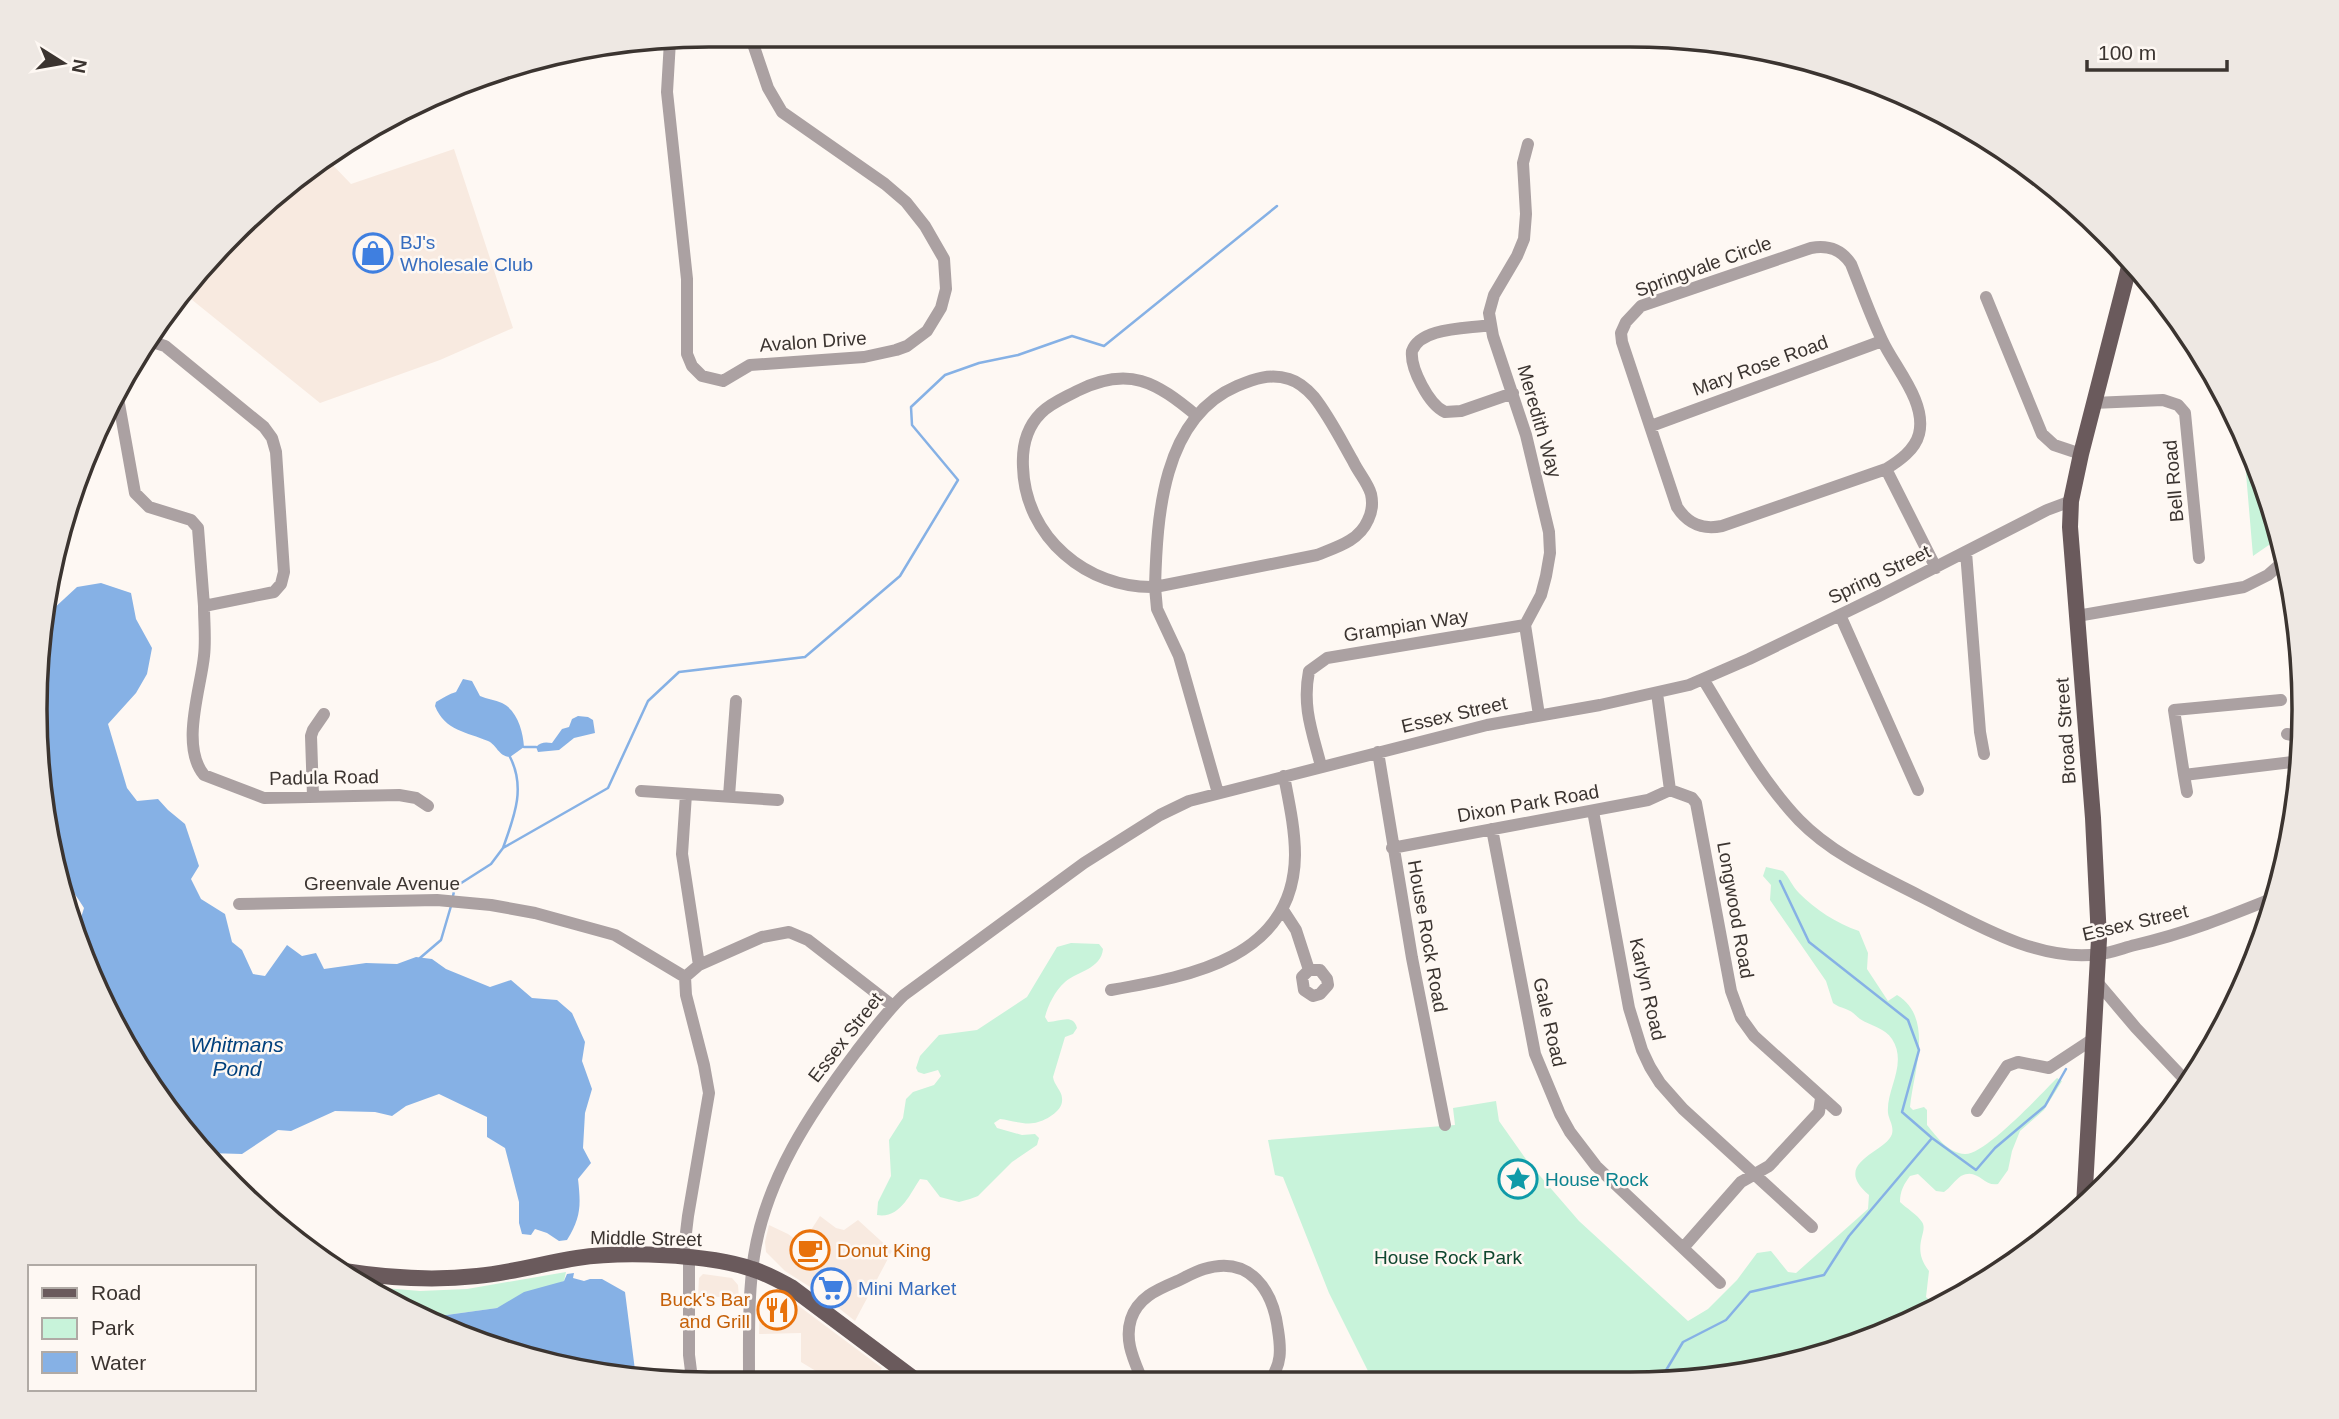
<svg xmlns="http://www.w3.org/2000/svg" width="2339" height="1419" viewBox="0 0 2339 1419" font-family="Helvetica,sans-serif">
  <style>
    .built { fill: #f8eae0 }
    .green { fill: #c8f3da }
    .water { fill: #86b1e5 }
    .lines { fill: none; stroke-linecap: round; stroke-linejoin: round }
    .stream { stroke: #86b1e5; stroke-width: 2.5 }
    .minor { stroke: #aba1a2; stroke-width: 12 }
    .major { stroke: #6a5a5c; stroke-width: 16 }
    .labels { text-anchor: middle; stroke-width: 5; stroke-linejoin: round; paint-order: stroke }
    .shop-label { font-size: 19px; fill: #366cbe; stroke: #fef8f3; text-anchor: start }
    .street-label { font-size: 19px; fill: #3b3430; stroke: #fef8f3 }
    .culture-label { font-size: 19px; fill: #0d838f; stroke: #fef8f3; text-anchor: start }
    .food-label { font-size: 19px; fill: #c56008; stroke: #fef8f3; text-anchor: start }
    .park-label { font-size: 19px; fill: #0f472f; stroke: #fef8f3 }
    .water-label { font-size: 21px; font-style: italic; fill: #00407d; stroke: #fef8f3 }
    .rim { fill: none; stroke: #3b3430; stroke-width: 3.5 }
  </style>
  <rect width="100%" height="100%" fill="#fef8f3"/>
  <path class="built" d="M 454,149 L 513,328 L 440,360 L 320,403 L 186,295 L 299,174 L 327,159 L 351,184 Z
    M 820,1216 L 836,1228 L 844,1230 L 858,1220 L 892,1251 L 855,1321 L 821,1294 L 785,1271 L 766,1252 L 765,1242 L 769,1225 L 788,1234 L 802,1244 Z
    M 703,1274 L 732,1278 L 738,1285 L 739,1298 L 698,1296 L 699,1278 Z
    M 769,1292 L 784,1295 L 882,1368 L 875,1379 L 829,1379 L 801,1362 L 801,1333 L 759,1334 L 760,1302 L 761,1298 Z"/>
  <path class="green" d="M 2243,438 L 2268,492 L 2279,538 L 2253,556 Z
    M 1766,867 L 1783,871 C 1789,877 1792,886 1799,893 C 1815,909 1837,924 1859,931 L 1868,953 L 1867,969 L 1888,1001 L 1897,995 C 1935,1018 1913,1073 1910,1107 L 1913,1110 L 1924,1107 L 1927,1110 L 1927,1125 C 1937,1137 1948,1153 1965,1154 C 1985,1155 2042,1093 2057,1078 L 2062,1081 L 2044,1110 L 2020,1131 L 2012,1151 L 2008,1170 L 1998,1184 C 1983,1187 1978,1167 1961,1176 C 1955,1180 1950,1188 1944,1192 L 1936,1191 L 1918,1174 L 1910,1176 C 1904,1184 1900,1191 1900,1202 C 1906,1208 1918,1215 1922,1222 C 1929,1232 1910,1247 1929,1271 L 1926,1297 L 1937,1307 L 1846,1348 L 1674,1383 L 1373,1381 L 1329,1293 L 1283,1177 L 1275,1175 L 1268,1140 L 1455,1125 L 1453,1108 L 1496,1101 L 1499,1121 L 1528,1162 L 1579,1221 L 1688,1321 L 1708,1309 L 1737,1280 L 1757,1253 L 1771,1251 L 1788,1272 L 1796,1273 L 1868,1209 L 1869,1195 C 1830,1162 1886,1153 1892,1134 C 1894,1126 1889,1120 1888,1113 C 1886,1089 1908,1064 1892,1039 C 1885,1028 1871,1026 1860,1019 C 1856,1016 1853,1012 1848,1010 C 1842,1007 1838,1007 1833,1003 L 1826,981 L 1770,900 L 1771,885 L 1763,876 Z
    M 1071,943 L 1099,944 L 1103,949 C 1101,969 1078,971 1065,982 C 1055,991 1048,1005 1045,1017 L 1048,1022 C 1060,1022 1073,1013 1077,1028 L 1073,1034 L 1065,1037 L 1053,1077 C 1054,1085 1062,1091 1062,1098 C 1064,1111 1045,1121 1034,1123 C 1024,1125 1010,1120 1000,1119 L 994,1123 L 997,1128 L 1022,1135 L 1035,1134 L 1039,1138 L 1037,1145 L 1012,1162 L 978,1196 L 970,1199 L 959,1202 L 940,1197 L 927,1180 L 920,1179 C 910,1194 900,1219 877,1215 L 878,1202 L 891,1176 L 889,1140 L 903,1118 L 906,1099 L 913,1092 L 934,1085 L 941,1076 L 938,1070 L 924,1074 L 918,1072 L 916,1068 L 920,1056 L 939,1035 L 977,1030 L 1027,997 L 1057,947 Z
    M 566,1272 L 564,1281 L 497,1308 L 425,1318 L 372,1287 L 420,1291 L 467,1289 Z"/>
  <path class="water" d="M 101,583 L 131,593 L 136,619 L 152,648 L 147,674 L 136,693 L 108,724 L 127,788 L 137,801 L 158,799 L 168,810 L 185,824 L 199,866 L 191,879 L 201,899 L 225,914 L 232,942 L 242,950 L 253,974 L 265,976 L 287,945 L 302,956 L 316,953 L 324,969 L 366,963 L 397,964 L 416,957 L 432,959 L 446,969 L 490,987 L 511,980 L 532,998 L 557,1000 L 572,1013 L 585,1042 L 582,1061 L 592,1089 L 585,1113 L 583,1148 L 591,1163 L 578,1179 C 581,1206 581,1217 567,1240 L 559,1241 L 547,1233 L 535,1229 L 531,1235 L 522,1234 L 519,1223 L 519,1202 L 505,1148 L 487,1137 L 487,1117 L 439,1094 L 406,1106 L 392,1116 L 375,1112 L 335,1111 L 291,1131 L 278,1130 L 242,1154 L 208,1153 L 174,1120 L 81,946 L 79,924 L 84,908 C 78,898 71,889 64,879 C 56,868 55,831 57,817 L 52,810 L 35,709 L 51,611 L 77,587 Z
    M 463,679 L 472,681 L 480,696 C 487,699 495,700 502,703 C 517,710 523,731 524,747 L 510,757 C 498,756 497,745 488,741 C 467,732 445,731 435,706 L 436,702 C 443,698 449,694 456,692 Z
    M 578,716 L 588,717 L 593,720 L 595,733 L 574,738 L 559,750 L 538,752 L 536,747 C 541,742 545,742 552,743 L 562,729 L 569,727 L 572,719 Z
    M 574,1273 L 573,1278 L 584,1281 L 590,1279 L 602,1279 L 625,1292 L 636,1378 L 622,1378 L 452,1333 L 425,1318 L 497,1308 L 524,1292 L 564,1281 L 567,1274 Z"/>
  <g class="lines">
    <path class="stream" d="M 1666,40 L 1810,65
      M 524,747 L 536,747
      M 503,848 C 514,817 526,788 510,757
      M 1780,881 L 1809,942 L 1908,1020 L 1919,1050 L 1902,1112 L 1932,1138 L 1976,1170 L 1995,1148 L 2045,1106 L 2066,1069
      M 453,896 L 455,887 L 491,864 L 503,848 L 608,788 L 648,701 L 679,672 L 805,657 L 900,576 L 958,480 L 912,425 L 911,407 L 945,375 L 979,363 L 1018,355 L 1072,336 L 1104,346 L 1277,206
      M 420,958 L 441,940 L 451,906
      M 1659,1382 L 1683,1342 L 1726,1320 L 1750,1292 L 1824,1275 L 1849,1236 L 1932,1138"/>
    <path class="minor" d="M 670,41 L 667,92 L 687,279 L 687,354 L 692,366 L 702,376 L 723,381 L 750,365 L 864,357 L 896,350 L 907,346 L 927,331 L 941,308 L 946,289 L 944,259 L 925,226 L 906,202 L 885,184 L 782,112 L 768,88 L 750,35
      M 1528,144 L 1523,163 L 1526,214 L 1524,239 L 1517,256 L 1494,295 L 1489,313 L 1493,336 L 1526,435 L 1549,532 L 1550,553 L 1546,576 L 1541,595 L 1525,625 L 1539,715
      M 1986,297 L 2042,434 L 2054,445 L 2081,454
      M 1490,325 C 1467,329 1421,327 1412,351 C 1410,368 1429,405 1445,412 L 1461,411 L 1513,393
      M 118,398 L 135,493 L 149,507 L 191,520 L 198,528 L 204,606 L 274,592 L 281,584 L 284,572 L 276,452 L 272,438 L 264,427 L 165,346 L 146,340
      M 2093,403 L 2163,400 L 2178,405 L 2185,413 L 2199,558
      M 1197,416 C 1156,382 1129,365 1077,391 C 1064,398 1051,403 1041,413 C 1026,428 1022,448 1023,467 C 1025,537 1087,589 1155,587 C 1157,517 1162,418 1237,386 C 1254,379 1270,373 1289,379 C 1299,382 1307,389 1314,397 C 1329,416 1341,440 1353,461 C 1358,472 1368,483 1371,494 C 1373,503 1372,512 1368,520 C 1359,541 1337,547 1317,555 L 1155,587 L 1157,609 L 1179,656 L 1218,793
      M 1651,426 L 1882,341
      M 1886,469 C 1899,461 1915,450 1919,434 C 1927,402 1895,368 1882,340 C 1870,315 1861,289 1851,264 C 1841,249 1828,245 1811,248 L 1641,306 L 1626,322 L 1621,333 L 1622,342 L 1677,507 C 1688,524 1702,530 1722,526 L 1886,469 L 1936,568
      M 63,543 L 66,522
      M 1966,552 L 1980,732 L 1984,754
      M 204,606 C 204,622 206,639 204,656 C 201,688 180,746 204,775 L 264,798 L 399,795 L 416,798 L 428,806
      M 1840,615 L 1918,790
      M 2077,616 L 2244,587 L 2268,575 L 2284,561
      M 1703,679 C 1732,726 1760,779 1799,820 C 1832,854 1877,874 1920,896 C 1972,922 2038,963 2099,954 C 2111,953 2123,948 2135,945 C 2184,934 2229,916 2276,897
      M 1657,693 L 1670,790
      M 2281,700 L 2174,710 L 2184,775 L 2292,762
      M 2287,734 L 2302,737
      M 1378,752 L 1412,958 L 1445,1125
      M 1321,766 C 1312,731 1302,707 1309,671 L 1327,658 L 1525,625
      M 2184,775 L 2187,792
      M 1670,790 L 1692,798 L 1696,803 L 1731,991 L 1741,1018 L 1754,1036 L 1836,1110
      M 641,791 L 778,800
      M 686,794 L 682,854 L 699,965
      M 313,796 L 311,736 L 313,730 L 324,714
      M 729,796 L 736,701
      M 1593,811 L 1629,1008 L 1642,1050 L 1650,1067 L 1660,1083 L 1683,1109 L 1812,1227
      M 1492,829 L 1535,1054 L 1560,1114 L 1570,1132 L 1596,1166 L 1720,1283
      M 1392,848 L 1648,800 L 1670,790
      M 239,904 L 437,900 L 491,905 L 535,913 L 615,935 L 685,977 L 699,965 L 762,937 L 789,932 L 808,940 L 893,1006
      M 1283,910 L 1296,930 L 1309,970 L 1320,970 L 1327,979 L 1328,985 L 1320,994 L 1313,996 L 1304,990 L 1302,977 L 1309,970
      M 2098,983 L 2136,1028 L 2188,1083
      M 1111,990 C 1191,976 1294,958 1295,855 C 1295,829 1289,802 1284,776
      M 1977,1111 L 2007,1066 L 2018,1062 L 2049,1068 L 2093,1039
      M 1683,1248 L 1741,1182 L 1769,1166 L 1819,1112 L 1821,1098
      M 683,1258 L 688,1216 L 709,1093 L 704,1065 L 686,995 L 685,977
      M 689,1259 L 689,1355 L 692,1379
      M 749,1379 C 749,1338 748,1296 754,1256 C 766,1179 810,1113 856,1052 C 871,1033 886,1012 904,995 L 1084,863 L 1160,815 L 1189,801 L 1487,725 L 1600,705 L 1689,685 L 1749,659 L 1879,596 L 2047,510 L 2071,501
      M 1142,1380 C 1134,1360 1124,1341 1131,1319 C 1138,1298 1156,1290 1175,1282 C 1184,1278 1194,1272 1204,1269 C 1250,1255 1273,1290 1278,1330 C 1281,1349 1282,1365 1269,1381"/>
    <path class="major" d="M 2084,1206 L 2099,939 L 2093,818 L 2070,527 L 2071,501 L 2081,454 L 2131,259
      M 344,1271 C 388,1278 432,1281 477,1276 C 511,1273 544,1263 577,1258 C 623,1251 709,1254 752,1269 C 766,1273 778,1280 791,1287 L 914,1379"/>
  </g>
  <defs>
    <g id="shop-ring" transform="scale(2.0125)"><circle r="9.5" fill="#fef8f3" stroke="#3f7fe0" stroke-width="1.5"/><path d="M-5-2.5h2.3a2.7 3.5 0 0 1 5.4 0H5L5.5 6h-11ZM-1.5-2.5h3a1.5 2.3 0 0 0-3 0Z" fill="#3f7fe0"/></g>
    <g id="sight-ring" transform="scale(2.0125)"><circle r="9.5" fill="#fef8f3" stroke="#0f9aa8" stroke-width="1.5"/><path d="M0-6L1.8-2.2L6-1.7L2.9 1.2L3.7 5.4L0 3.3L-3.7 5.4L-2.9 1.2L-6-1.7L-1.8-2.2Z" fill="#0f9aa8"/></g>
    <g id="cafe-ring" transform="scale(2.0125)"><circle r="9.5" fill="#fef8f3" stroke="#e8710a" stroke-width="1.5"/><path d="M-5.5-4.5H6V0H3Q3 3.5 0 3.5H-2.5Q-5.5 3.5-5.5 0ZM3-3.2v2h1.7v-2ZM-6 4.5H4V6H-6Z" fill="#e8710a"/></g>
    <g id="supermarket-ring" transform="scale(2.0125)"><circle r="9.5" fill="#fef8f3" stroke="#3f7fe0" stroke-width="1.5"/><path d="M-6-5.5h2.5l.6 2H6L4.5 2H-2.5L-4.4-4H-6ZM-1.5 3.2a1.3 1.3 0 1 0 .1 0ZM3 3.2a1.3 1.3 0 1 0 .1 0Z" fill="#3f7fe0"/></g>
    <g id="restaurant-ring" transform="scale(2.0125)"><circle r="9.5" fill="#fef8f3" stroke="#e8710a" stroke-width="1.5"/><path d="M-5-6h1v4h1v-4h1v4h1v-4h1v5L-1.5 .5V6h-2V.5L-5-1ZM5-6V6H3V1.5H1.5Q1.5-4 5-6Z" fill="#e8710a"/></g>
  </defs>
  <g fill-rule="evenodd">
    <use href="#shop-ring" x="373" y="253"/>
    <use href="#sight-ring" x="1518" y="1179"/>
    <use href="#cafe-ring" x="810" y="1250"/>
    <use href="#supermarket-ring" x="831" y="1288"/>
    <use href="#restaurant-ring" x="777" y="1310"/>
  </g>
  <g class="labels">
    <g class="shop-label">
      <text x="400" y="249">BJ's<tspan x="400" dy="22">Wholesale Club</tspan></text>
      <text x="858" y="1295">Mini Market</text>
    </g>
    <g class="street-label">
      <text transform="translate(1703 266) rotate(-20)" y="7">Springvale Circle</text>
      <text transform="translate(813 341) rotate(-4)" y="7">Avalon Drive</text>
      <text transform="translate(1760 365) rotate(-20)" y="7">Mary Rose Road</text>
      <text transform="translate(1540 421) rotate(74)" y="7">Meredith Way</text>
      <text transform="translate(2173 481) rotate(-95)" y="7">Bell Road</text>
      <text transform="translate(1879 574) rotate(-26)" y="7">Spring Street</text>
      <text transform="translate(1406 625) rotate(-9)" y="7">Grampian Way</text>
      <text transform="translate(1454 714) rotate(-13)" y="7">Essex Street</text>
      <text transform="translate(2065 731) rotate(-94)" y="7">Broad Street</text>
      <text transform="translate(324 777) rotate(-1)" y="7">Padula Road</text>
      <text transform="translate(1528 803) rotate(-10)" y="7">Dixon Park Road</text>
      <text x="382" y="890">Greenvale Avenue</text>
      <text transform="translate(1736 910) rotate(80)" y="7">Longwood Road</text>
      <text transform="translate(2135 922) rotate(-13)" y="7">Essex Street</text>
      <text transform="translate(1428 936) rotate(80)" y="7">House Rock Road</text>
      <text transform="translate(1648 989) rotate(77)" y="7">Karlyn Road</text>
      <text transform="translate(1550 1022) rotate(77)" y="7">Gale Road</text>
      <text transform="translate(845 1037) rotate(-52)" y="7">Essex Street</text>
      <text transform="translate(646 1238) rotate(1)" y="7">Middle Street</text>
    </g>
    <g class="culture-label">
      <text x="1545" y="1186">House Rock</text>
    </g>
    <g class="food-label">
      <text x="837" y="1257">Donut King</text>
      <text x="750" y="1306" text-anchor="end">Buck's Bar<tspan x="750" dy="22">and Grill</tspan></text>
    </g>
    <g class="park-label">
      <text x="1448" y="1264">House Rock Park</text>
    </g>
    <g class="water-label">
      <text x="237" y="1052">Whitmans<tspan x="237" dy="24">Pond</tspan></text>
    </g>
  </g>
  <path d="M0 0H2339V1419H0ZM709 47H1630A662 662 0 0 1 2292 709V710A662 662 0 0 1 1630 1372H709A662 662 0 0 1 47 710V709A662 662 0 0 1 709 47Z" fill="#eee8e3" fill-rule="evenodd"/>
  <path class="rim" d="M709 47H1630A662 662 0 0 1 2292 709V710A662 662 0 0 1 1630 1372H709A662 662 0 0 1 47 710V709A662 662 0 0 1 709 47Z"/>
  <rect x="28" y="1265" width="228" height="126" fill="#fef8f3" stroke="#b0aaa5" stroke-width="2"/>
  <rect x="42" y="1288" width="35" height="10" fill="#6a5a5c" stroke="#b0aaa5" stroke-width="2"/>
  <text x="91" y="1300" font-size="21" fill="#3b3430">Road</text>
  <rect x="42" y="1318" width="35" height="21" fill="#c8f3da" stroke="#b0aaa5" stroke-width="2"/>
  <text x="91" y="1335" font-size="21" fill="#3b3430">Park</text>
  <rect x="42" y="1352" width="35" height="21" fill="#86b1e5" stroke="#b0aaa5" stroke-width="2"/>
  <text x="91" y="1370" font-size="21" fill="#3b3430">Water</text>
  <g transform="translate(63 63) rotate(101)" stroke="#fef8f3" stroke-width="5" paint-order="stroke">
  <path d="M0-5L12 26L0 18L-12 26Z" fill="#3b3430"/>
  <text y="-10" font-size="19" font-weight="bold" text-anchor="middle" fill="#3b3430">N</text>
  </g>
  <path d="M2087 60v10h140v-10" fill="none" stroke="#3b3430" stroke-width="3.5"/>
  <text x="2098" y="60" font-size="21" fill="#3b3430" stroke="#fef8f3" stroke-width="5" paint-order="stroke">100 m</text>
</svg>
